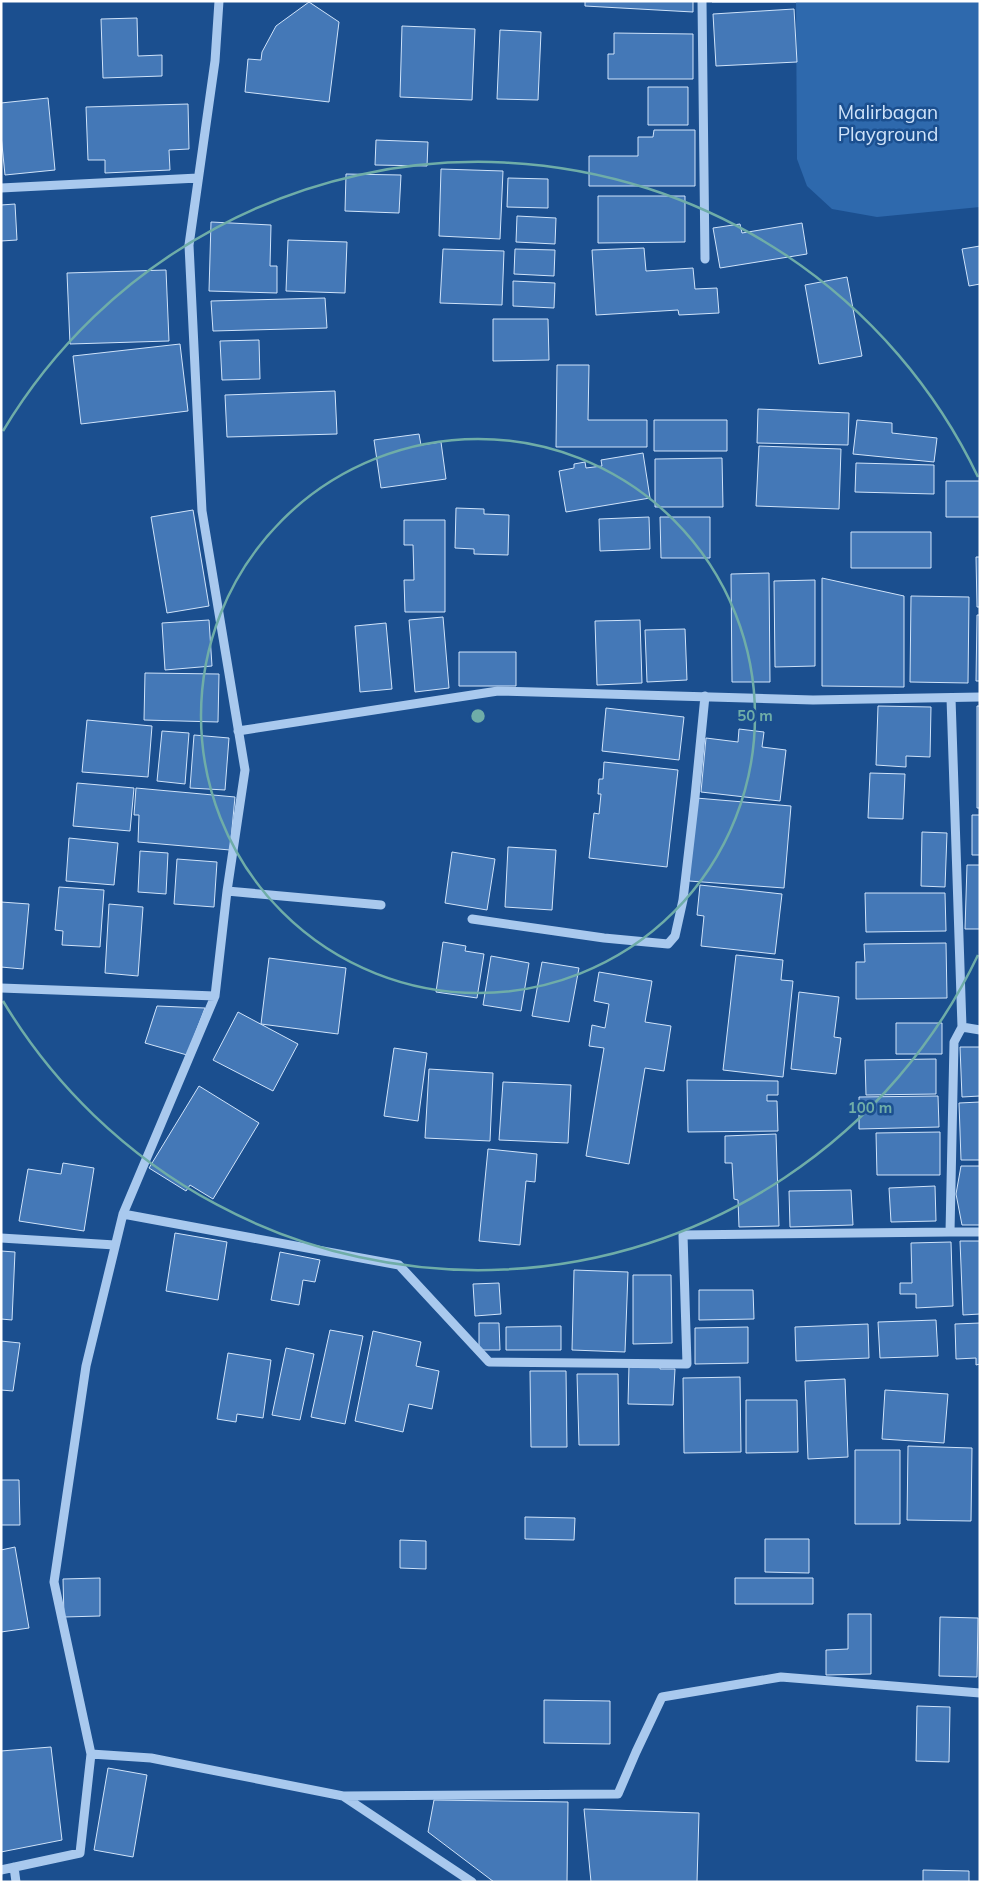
<svg xmlns="http://www.w3.org/2000/svg" width="981" height="1883" viewBox="0 0 981 1883" font-family="Mulish,sans-serif">
  <style>
    .green { fill: #2e69ad }
    .building { fill: #4478b7; stroke: #cfe3fa }
    .lines { fill: none; stroke-linecap: round; stroke-linejoin: round }
    .minor { stroke: #a9c9ee; stroke-width: 9 }
    .ring { fill: none; stroke: #6fada8; stroke-width: 2.5 }
    .labels { text-anchor: middle; stroke-width: 5; stroke-linejoin: round; paint-order: stroke }
    .park-label { font-size: 19px; fill: #cfe3fa; stroke: #1b4f8f }
    .centre { fill: #6fada8; stroke: #1b4f8f; stroke-width: 2.5 }
    .ring-label { font-size: 15px; text-anchor: middle; font-weight: bold; fill: #6fada8; stroke: #1b4f8f; stroke-width: 5; stroke-linejoin: round; paint-order: stroke }
  </style>
  <rect width="100%" height="100%" fill="#1b4f8f"/>
  <path class="green" d="M 796,1 L 980,1 L 980,207 L 877,217 L 832,209 L 807,186 L 797,159 Z"/>
  <path class="building" d="M 585,1 L 693,1 L 693,12 L 585,6 Z
    M 712,1 L 796,1 L 796,2 L 712,2 Z
    M 309,2 L 339,22 L 329,102 L 245,92 L 248,59 L 261,60 L 262,52 L 276,26 Z
    M 794,9 L 797,62 L 716,66 L 713,14 Z
    M 137,18 L 138,56 L 162,55 L 162,76 L 103,78 L 101,19 Z
    M 402,26 L 475,29 L 472,100 L 400,97 Z
    M 500,30 L 541,32 L 538,100 L 497,99 Z
    M 614,33 L 693,34 L 693,79 L 608,79 L 608,54 L 614,54 Z
    M 648,87 L 688,87 L 688,125 L 648,125 Z
    M 48,98 L 55,170 L 5,175 L 1,135 L 1,103 Z
    M 188,104 L 189,149 L 169,150 L 170,170 L 105,173 L 105,160 L 88,160 L 86,107 Z
    M 654,130 L 695,130 L 695,186 L 589,186 L 589,156 L 638,156 L 638,137 L 653,137 Z
    M 376,140 L 428,142 L 427,166 L 375,165 Z
    M 441,169 L 503,171 L 500,239 L 439,236 Z
    M 346,174 L 401,175 L 399,213 L 345,211 Z
    M 508,178 L 548,179 L 548,208 L 507,207 Z
    M 598,196 L 685,196 L 685,242 L 598,243 Z
    M 15,204 L 17,240 L 1,241 L 1,205 Z
    M 517,216 L 556,218 L 555,244 L 516,242 Z
    M 211,222 L 271,225 L 270,266 L 277,266 L 277,293 L 209,291 Z
    M 802,223 L 807,254 L 720,268 L 713,228 L 740,224 L 742,233 Z
    M 288,240 L 347,242 L 345,293 L 286,291 Z
    M 980,246 L 980,284 L 969,286 L 962,249 Z
    M 644,248 L 646,271 L 693,268 L 695,289 L 717,288 L 719,313 L 679,315 L 678,310 L 596,315 L 592,250 Z
    M 443,249 L 504,251 L 502,305 L 440,303 Z
    M 515,249 L 555,250 L 554,276 L 514,274 Z
    M 166,270 L 169,341 L 70,344 L 67,273 Z
    M 847,277 L 862,356 L 819,364 L 805,285 Z
    M 513,281 L 555,283 L 554,308 L 513,306 Z
    M 325,298 L 327,328 L 213,331 L 211,301 Z
    M 493,319 L 548,319 L 549,360 L 493,361 Z
    M 259,340 L 260,379 L 222,380 L 220,341 Z
    M 180,344 L 188,411 L 81,424 L 73,356 Z
    M 557,365 L 589,365 L 588,420 L 647,420 L 647,447 L 556,447 Z
    M 335,391 L 337,434 L 227,437 L 225,395 Z
    M 758,409 L 849,413 L 848,445 L 757,443 Z
    M 654,420 L 727,420 L 727,451 L 654,451 Z
    M 857,420 L 892,423 L 892,433 L 937,438 L 934,462 L 853,454 Z
    M 419,434 L 421,445 L 441,442 L 446,479 L 381,488 L 374,440 Z
    M 759,446 L 841,449 L 839,509 L 756,506 Z
    M 643,453 L 650,498 L 566,512 L 559,471 L 574,468 L 574,464 L 585,462 L 586,468 L 602,466 L 601,460 Z
    M 722,458 L 723,507 L 655,507 L 655,459 Z
    M 856,463 L 934,465 L 934,494 L 855,492 Z
    M 946,481 L 980,481 L 980,517 L 946,517 Z
    M 456,508 L 484,509 L 484,514 L 509,515 L 508,555 L 474,554 L 474,549 L 455,548 Z
    M 193,510 L 209,606 L 167,613 L 151,517 Z
    M 649,517 L 650,549 L 600,551 L 599,519 Z
    M 660,517 L 710,517 L 710,558 L 661,558 Z
    M 404,520 L 445,520 L 445,612 L 405,612 L 404,580 L 414,580 L 413,545 L 404,545 Z
    M 851,532 L 931,532 L 931,568 L 851,568 Z
    M 976,557 L 980,557 L 980,607 L 977,607 Z
    M 769,573 L 770,682 L 732,682 L 731,574 Z
    M 822,578 L 904,596 L 904,687 L 822,686 Z
    M 815,580 L 815,666 L 775,667 L 774,581 Z
    M 911,596 L 969,597 L 968,683 L 910,682 Z
    M 977,615 L 980,615 L 980,681 L 976,681 Z
    M 443,617 L 449,688 L 415,692 L 409,620 Z
    M 209,620 L 212,666 L 165,670 L 162,623 Z
    M 640,620 L 642,683 L 597,685 L 595,621 Z
    M 386,623 L 392,689 L 360,692 L 355,626 Z
    M 685,629 L 687,680 L 647,682 L 645,630 Z
    M 459,652 L 516,652 L 516,686 L 459,686 Z
    M 145,673 L 219,674 L 218,722 L 144,720 Z
    M 878,706 L 931,707 L 930,757 L 906,756 L 906,767 L 876,765 Z
    M 977,706 L 980,706 L 980,808 L 977,808 Z
    M 606,708 L 684,717 L 679,760 L 602,751 Z
    M 87,720 L 152,726 L 148,777 L 82,772 Z
    M 739,729 L 764,732 L 762,747 L 786,750 L 780,801 L 701,792 L 706,738 L 738,742 Z
    M 162,731 L 189,733 L 185,784 L 157,781 Z
    M 194,735 L 229,738 L 225,790 L 190,788 Z
    M 604,762 L 678,770 L 667,867 L 589,858 L 594,813 L 599,814 L 601,794 L 598,794 L 599,779 L 603,779 Z
    M 870,773 L 905,774 L 903,819 L 868,818 Z
    M 77,783 L 134,788 L 130,831 L 73,826 Z
    M 136,788 L 235,797 L 230,850 L 138,842 L 139,815 L 134,815 Z
    M 696,798 L 791,806 L 784,888 L 689,881 Z
    M 972,815 L 980,815 L 980,855 L 972,855 Z
    M 922,832 L 947,833 L 945,887 L 921,886 Z
    M 69,838 L 118,843 L 114,885 L 66,881 Z
    M 508,847 L 556,850 L 552,910 L 505,907 Z
    M 140,851 L 168,853 L 166,894 L 138,892 Z
    M 452,852 L 495,859 L 487,910 L 445,903 Z
    M 177,859 L 217,862 L 214,907 L 174,904 Z
    M 967,865 L 980,865 L 980,929 L 965,929 Z
    M 700,885 L 782,894 L 775,954 L 701,946 L 704,916 L 697,915 Z
    M 59,887 L 104,890 L 100,947 L 62,945 L 63,931 L 55,930 Z
    M 865,893 L 945,893 L 946,931 L 866,932 Z
    M 1,902 L 29,904 L 23,969 L 1,967 Z
    M 109,904 L 143,907 L 138,976 L 105,973 Z
    M 443,942 L 466,946 L 465,951 L 484,954 L 477,998 L 436,992 Z
    M 946,943 L 947,998 L 856,999 L 856,962 L 865,962 L 864,944 Z
    M 736,955 L 783,960 L 781,980 L 793,981 L 783,1077 L 723,1070 Z
    M 491,956 L 529,963 L 521,1011 L 483,1005 Z
    M 269,958 L 346,968 L 338,1034 L 261,1024 Z
    M 542,962 L 579,968 L 569,1022 L 532,1016 Z
    M 599,972 L 652,981 L 645,1022 L 671,1026 L 664,1071 L 645,1068 L 629,1164 L 586,1156 L 604,1048 L 589,1046 L 592,1025 L 605,1028 L 609,1004 L 594,1001 Z
    M 799,992 L 839,997 L 834,1037 L 841,1038 L 836,1074 L 791,1069 Z
    M 157,1006 L 205,1008 L 187,1055 L 145,1043 Z
    M 238,1012 L 298,1044 L 273,1091 L 213,1060 Z
    M 896,1023 L 942,1023 L 942,1054 L 896,1054 Z
    M 960,1047 L 980,1047 L 980,1096 L 962,1097 Z
    M 394,1048 L 427,1053 L 418,1121 L 384,1116 Z
    M 936,1059 L 936,1094 L 866,1095 L 865,1060 Z
    M 429,1069 L 493,1073 L 490,1141 L 425,1138 Z
    M 687,1080 L 778,1081 L 778,1095 L 767,1095 L 767,1101 L 777,1101 L 778,1131 L 688,1132 Z
    M 503,1082 L 571,1085 L 568,1143 L 499,1140 Z
    M 199,1086 L 259,1123 L 213,1199 L 190,1185 L 186,1191 L 149,1168 Z
    M 938,1096 L 939,1127 L 859,1129 L 859,1097 Z
    M 980,1102 L 980,1160 L 961,1160 L 959,1103 Z
    M 940,1132 L 940,1175 L 877,1175 L 876,1133 Z
    M 776,1134 L 779,1226 L 739,1227 L 738,1200 L 734,1199 L 732,1163 L 725,1163 L 725,1136 Z
    M 488,1149 L 537,1154 L 535,1182 L 526,1181 L 520,1245 L 479,1241 Z
    M 63,1163 L 94,1168 L 84,1231 L 19,1221 L 28,1169 L 61,1174 Z
    M 961,1166 L 980,1166 L 980,1225 L 962,1225 L 956,1194 Z
    M 935,1186 L 936,1221 L 891,1222 L 889,1188 Z
    M 851,1190 L 853,1225 L 790,1227 L 789,1191 Z
    M 175,1233 L 227,1242 L 218,1300 L 166,1291 Z
    M 960,1241 L 980,1241 L 980,1314 L 963,1315 Z
    M 951,1242 L 953,1306 L 916,1308 L 916,1294 L 900,1294 L 900,1283 L 912,1283 L 911,1243 Z
    M 1,1251 L 15,1252 L 12,1320 L 1,1319 Z
    M 280,1252 L 320,1260 L 315,1282 L 303,1280 L 299,1305 L 271,1300 Z
    M 574,1270 L 628,1272 L 625,1352 L 572,1350 Z
    M 633,1275 L 671,1275 L 672,1343 L 633,1344 Z
    M 499,1283 L 501,1314 L 475,1316 L 473,1284 Z
    M 699,1290 L 753,1290 L 754,1319 L 699,1320 Z
    M 936,1320 L 938,1356 L 880,1358 L 878,1322 Z
    M 479,1323 L 499,1323 L 500,1350 L 479,1350 Z
    M 980,1323 L 980,1364 L 976,1365 L 976,1358 L 956,1359 L 955,1324 Z
    M 868,1324 L 869,1358 L 796,1361 L 795,1327 Z
    M 561,1326 L 561,1350 L 506,1350 L 506,1327 Z
    M 748,1327 L 748,1363 L 695,1364 L 695,1328 Z
    M 330,1330 L 363,1336 L 345,1424 L 311,1417 Z
    M 373,1331 L 421,1342 L 416,1366 L 439,1371 L 432,1409 L 409,1404 L 403,1432 L 355,1421 Z
    M 1,1341 L 20,1343 L 13,1391 L 1,1390 Z
    M 286,1348 L 314,1354 L 300,1420 L 272,1415 Z
    M 228,1353 L 271,1360 L 263,1418 L 237,1414 L 236,1422 L 217,1419 Z
    M 629,1365 L 660,1366 L 660,1369 L 675,1369 L 673,1405 L 628,1404 Z
    M 530,1371 L 566,1371 L 567,1447 L 531,1447 Z
    M 577,1374 L 618,1374 L 619,1445 L 579,1445 Z
    M 740,1377 L 741,1452 L 684,1453 L 683,1378 Z
    M 845,1379 L 848,1457 L 808,1459 L 805,1381 Z
    M 885,1390 L 948,1394 L 944,1443 L 882,1439 Z
    M 746,1400 L 797,1400 L 798,1452 L 746,1453 Z
    M 908,1446 L 972,1448 L 971,1521 L 907,1520 Z
    M 855,1450 L 900,1450 L 900,1524 L 855,1524 Z
    M 1,1480 L 19,1480 L 20,1525 L 1,1525 Z
    M 525,1517 L 575,1518 L 574,1540 L 525,1539 Z
    M 765,1539 L 809,1539 L 809,1573 L 765,1572 Z
    M 400,1540 L 426,1541 L 426,1569 L 400,1568 Z
    M 15,1547 L 29,1628 L 1,1632 L 1,1550 Z
    M 100,1578 L 100,1616 L 64,1617 L 63,1579 Z
    M 735,1578 L 813,1578 L 813,1604 L 735,1604 Z
    M 848,1614 L 871,1614 L 871,1674 L 826,1675 L 826,1650 L 848,1649 Z
    M 940,1617 L 978,1618 L 977,1677 L 939,1676 Z
    M 544,1700 L 610,1701 L 610,1744 L 544,1743 Z
    M 917,1706 L 950,1707 L 949,1762 L 916,1761 Z
    M 51,1747 L 62,1840 L 1,1852 L 1,1751 Z
    M 108,1768 L 147,1775 L 133,1857 L 94,1850 Z
    M 434,1800 L 568,1802 L 567,1882 L 494,1882 L 428,1832 Z
    M 584,1809 L 699,1813 L 697,1882 L 591,1882 Z
    M 923,1870 L 969,1871 L 969,1882 L 923,1882 Z"/>
  <g class="lines">
    <path class="minor" d="M 702,1 L 705,259
      M 1,188 L 198,178
      M 238,731 L 498,691 L 813,700 L 980,697
      M 227,891 L 381,905
      M 472,919 L 604,938 L 668,944 L 675,936 L 683,900 L 695,797 L 705,696
      M 1,988 L 215,996
      M 962,1027 L 980,1030
      M 123,1214 L 399,1265 L 489,1362 L 687,1364 L 683,1235 L 950,1232 L 954,1042 L 962,1027 L 951,698
      M 950,1232 L 980,1232
      M 1,1238 L 115,1245
      M 91,1754 L 54,1582 L 86,1366 L 123,1214 L 215,996 L 227,891 L 245,770 L 202,511 L 189,245 L 215,61 L 219,1
      M 343,1796 L 618,1794 L 636,1752 L 662,1697 L 781,1677 L 980,1693
      M 14,1867 L 16,1882
      M 1,1870 L 80,1853 L 91,1754 L 151,1758 L 343,1796 L 472,1882"/>
  </g>
  <g class="ring">
    <circle cx="478" cy="716" r="277"/>
    <path d="M978 955A554 554 0 0 1 3 1001M3 431A554 554 0 0 1 978 477"/>
  </g>
  <g class="labels">
    <g class="park-label">
      <text x="888" y="119">Malirbagan<tspan x="888" dy="22">Playground</tspan></text>
    </g>
  </g>
  <circle cx="478" cy="716" r="8" class="centre"/>
  <g class="ring-label">
    <text x="755" y="721">50 m</text>
    <text x="870" y="1113">100 m</text>
  </g>
  <rect width="981" height="1883" fill="none" stroke="#ffffff" stroke-width="5"/>
</svg>
